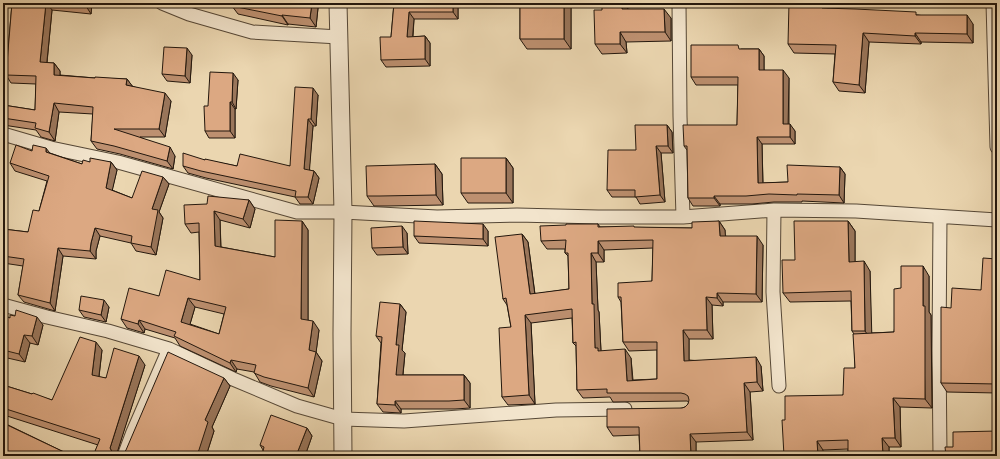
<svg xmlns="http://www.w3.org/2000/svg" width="1000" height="459" viewBox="0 0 1000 459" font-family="'Libre Bodoni',serif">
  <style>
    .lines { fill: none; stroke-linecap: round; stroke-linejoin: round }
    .minor-casing { stroke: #554736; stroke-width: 15 }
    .tertiary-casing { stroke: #554736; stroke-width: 19 }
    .minor { stroke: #f2e4cc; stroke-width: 13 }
    .tertiary { stroke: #f2e4cc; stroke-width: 17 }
    .wall { fill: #bd9070; stroke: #23170d; fill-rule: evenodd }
    .shaded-wall { fill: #9a765b; stroke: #23170d }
    .building { fill: #dca882; stroke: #23170d; fill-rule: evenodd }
  </style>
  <rect width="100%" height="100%" fill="#ebd6b0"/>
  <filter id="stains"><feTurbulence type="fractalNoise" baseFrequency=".005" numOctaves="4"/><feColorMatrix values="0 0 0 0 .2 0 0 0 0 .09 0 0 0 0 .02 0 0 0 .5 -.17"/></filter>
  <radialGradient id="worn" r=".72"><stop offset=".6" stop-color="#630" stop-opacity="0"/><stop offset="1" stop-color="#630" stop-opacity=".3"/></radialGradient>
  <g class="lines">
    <g class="minor-casing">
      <path id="minor" d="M 162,3 L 189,14 L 252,32 L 339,37
        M 679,3 L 680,116 L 683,217
        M 993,3 L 997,147
        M 3,134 L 51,148 L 118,162 L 297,212 L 343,212 L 437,217 L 517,215 L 598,217 L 683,217 L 774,210 L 856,211 L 997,220
        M 774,210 L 773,292 L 779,386
        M 940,217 L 939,349 L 940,456
        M 3,305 L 47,317 L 108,331 L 169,349 L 233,379 L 297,406 L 343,419 L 404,421 L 556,410 L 625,409
        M 124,456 L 133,432 L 169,349"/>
    </g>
    <g class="tertiary-casing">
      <path id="tertiary" d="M 338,3 L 343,212 L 342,334 L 343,456"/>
    </g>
    <use href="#minor" class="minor"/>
    <use href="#tertiary" class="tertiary"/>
  </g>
  <path class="wall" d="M 12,3 L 92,3 L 91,14 L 52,10 L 47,63 L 54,63 L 60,71 L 60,75 L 95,78 L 127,79 L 132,86 L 171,101 L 165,137 L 140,137 L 175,156 L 173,169 L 120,154 L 97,149 L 91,141 L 93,114 L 59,112 L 55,141 L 41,137 L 36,130 L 3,125 L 3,105 L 35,110 L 36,84 L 11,83 L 6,75 Z
    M 394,3 L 458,3 L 458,19 L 414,19 L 413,37 L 425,36 L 430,43 L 430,66 L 386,67 L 381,60 L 391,37 Z
    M 520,3 L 571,3 L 571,49 L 527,49 L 520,39 Z
    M 828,3 L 828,9 L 918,15 L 973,24 L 973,43 L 921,42 L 921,44 L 869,42 L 865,93 L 839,91 L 833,82 L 835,54 L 794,53 L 788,44 Z
    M 232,6 L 318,8 L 316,27 L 288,24 L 288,25 L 238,14 Z
    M 628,9 L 671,18 L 671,41 L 626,42 L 627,53 L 602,54 L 595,44 Z
    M 741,49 L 759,49 L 764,56 L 764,70 L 789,78 L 789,124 L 795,131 L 795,144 L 762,144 L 763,183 L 788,182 L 840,167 L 845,174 L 844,203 L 802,201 L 802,202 L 774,202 L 752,204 L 720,204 L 720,206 L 693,206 L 688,198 L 687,150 L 684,146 L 737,125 L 738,85 L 696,85 L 691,77 Z
    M 192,55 L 190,83 L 167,81 L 162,74 Z
    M 238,80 L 236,109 L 235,109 L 235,138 L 209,138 L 205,131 Z
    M 318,95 L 316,126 L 313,126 L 309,170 L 314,171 L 319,178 L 313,204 L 300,204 L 295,197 L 206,178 L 188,173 L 183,166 L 205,160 L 237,166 L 290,166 Z
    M 667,125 L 672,132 L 673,153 L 661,153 L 665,202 L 640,204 L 636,197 L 612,197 L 607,190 L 636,150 Z
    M 32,151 L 50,153 L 82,164 L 90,162 L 111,162 L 117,170 L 112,190 L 132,198 L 163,177 L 169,184 L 159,212 L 163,218 L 156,255 L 136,251 L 131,243 L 100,236 L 96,251 L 96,259 L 63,256 L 55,311 L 24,302 L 18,295 L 23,266 L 3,263 L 3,229 L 28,232 L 39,211 L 47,181 L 15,171 L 10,163 Z
    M 506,158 L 513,168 L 513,203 L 468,203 L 461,193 Z
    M 435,164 L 442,174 L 443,205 L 387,206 L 374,206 L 367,196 Z
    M 249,200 L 255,209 L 250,228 L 220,220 L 221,247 L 275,257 L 302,221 L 308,230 L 308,320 L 319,330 L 316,352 L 322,361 L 314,397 L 271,386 L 260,382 L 254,372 L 237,369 L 236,372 L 180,346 L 175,338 L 145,329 L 144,333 L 127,328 L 121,319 L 159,296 L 200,280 L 199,232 L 191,233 L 185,224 L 207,204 ZM 195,307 L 224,314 L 219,334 L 190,324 Z
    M 719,221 L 725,230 L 725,236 L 763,245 L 762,302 L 723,302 L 723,306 L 712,305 L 713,339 L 689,339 L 689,360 L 761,366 L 763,391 L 750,392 L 753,440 L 696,442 L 696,456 L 640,456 L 639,435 L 613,436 L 607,427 L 682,408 L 685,407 L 688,404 L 689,402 L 687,401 L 613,402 L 610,397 L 583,398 L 577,390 L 576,346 L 573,343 L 572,318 L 531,323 L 535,404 L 508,405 L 502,397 L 511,327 L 507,305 L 503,299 L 522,234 L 528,242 L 535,294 L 569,289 L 568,256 L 565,253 L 565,249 L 547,249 L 541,241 L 598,224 L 600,227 L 692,228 ZM 653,248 L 652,281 L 618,297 L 621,302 L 623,342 L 629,351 L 657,350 L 657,379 L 633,380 L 631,358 L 601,351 L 599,312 L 598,310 L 596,262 L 604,262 L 604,250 Z
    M 848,221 L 855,231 L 855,262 L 870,271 L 871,333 L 894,332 L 901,288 L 929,276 L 929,312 L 931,315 L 932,408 L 900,407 L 901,447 L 889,447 L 889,456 L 848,456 L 848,449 L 823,450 L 785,420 L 843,395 L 855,368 L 854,334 L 852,331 L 851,301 L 790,302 L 783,293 L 795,260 Z
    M 488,231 L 488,246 L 419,243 L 414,236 Z
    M 407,233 L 408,254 L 377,255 L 372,248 Z
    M 997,259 L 997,393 L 947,392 L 941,383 L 951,308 L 981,290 Z
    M 400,304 L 406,312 L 402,350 L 405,353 L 403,375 L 464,375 L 470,383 L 470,408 L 455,409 L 401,409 L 401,413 L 383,412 L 377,404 L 381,343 L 376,336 Z
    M 109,307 L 106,322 L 84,317 L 79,310 Z
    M 3,315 L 10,318 L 43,325 L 38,345 L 30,343 L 25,362 L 3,357 Z
    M 102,350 L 99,377 L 106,378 L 145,365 L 116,455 L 120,455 L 123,454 L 224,378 L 230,386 L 212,427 L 214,431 L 206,456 L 93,456 L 98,445 L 7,416 L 4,423 L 66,453 L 68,456 L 3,456 L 3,385 L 32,394 L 52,400 Z
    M 307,428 L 312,436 L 305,456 L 262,456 L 263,450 L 260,445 Z"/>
  <path class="shaded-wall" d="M 46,3 L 47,3 L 52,10 L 46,71 L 40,62 Z
    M 86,3 L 92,3 L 91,14 L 86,6 Z
    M 312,3 L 315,3 L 318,8 L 316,27 L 310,18 Z
    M 453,3 L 458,3 L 458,19 L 453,12 Z
    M 564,3 L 571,3 L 571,49 L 564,39 Z
    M 622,3 L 624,3 L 628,9 L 629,19 L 622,9 Z
    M 822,3 L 828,3 L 828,17 L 822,8 Z
    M 664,9 L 671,18 L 671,41 L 665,32 Z
    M 409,12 L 414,19 L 412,44 L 407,37 Z
    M 282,15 L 288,24 L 288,25 L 282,16 Z
    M 967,15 L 973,24 L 973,43 L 967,34 Z
    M 620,32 L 626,42 L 627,53 L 620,44 Z
    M 863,33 L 869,42 L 865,93 L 859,85 Z
    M 915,33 L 921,42 L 921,44 L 915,36 Z
    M 425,36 L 430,43 L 430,66 L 425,59 Z
    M 187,48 L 192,55 L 190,83 L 185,76 Z
    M 759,49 L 764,56 L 764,78 L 759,70 Z
    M 54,63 L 60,71 L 60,83 L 54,75 Z
    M 783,70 L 789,78 L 788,131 L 783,124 Z
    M 233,73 L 238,80 L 236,109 L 232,102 Z
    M 127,79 L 133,87 L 126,85 Z
    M 313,88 L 318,95 L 316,126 L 311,119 Z
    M 165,93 L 171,101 L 165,137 L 159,129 Z
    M 230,102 L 235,109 L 235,138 L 230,131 Z
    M 54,103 L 59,112 L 55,141 L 49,132 Z
    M 308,119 L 313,126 L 309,176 L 304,169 Z
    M 790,124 L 795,131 L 795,144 L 790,137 Z
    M 667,125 L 672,132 L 673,153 L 668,146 Z
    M 757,137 L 762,144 L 763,190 L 758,183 Z
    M 656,146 L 661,153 L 665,202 L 660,195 Z
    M 170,147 L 175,156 L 173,169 L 167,161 Z
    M 46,148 L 52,156 L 46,152 Z
    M 506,158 L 513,168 L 513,203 L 506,193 Z
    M 111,162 L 117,170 L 111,196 L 106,188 Z
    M 435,164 L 442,174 L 443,205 L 436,195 Z
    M 840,167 L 845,174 L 844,203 L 839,195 Z
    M 314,171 L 319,178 L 313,204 L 308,197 Z
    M 163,177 L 169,184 L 159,212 L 163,218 L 156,255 L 151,247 L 152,209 Z
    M 714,196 L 720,204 L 720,206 L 714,198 Z
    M 249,200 L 255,209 L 250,228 L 243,219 Z
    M 214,211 L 220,220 L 221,255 L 215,246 Z
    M 302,221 L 308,230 L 308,328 L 301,319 Z
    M 719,221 L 725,230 L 726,244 L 720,236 Z
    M 848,221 L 855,231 L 855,271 L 849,262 Z
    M 483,224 L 488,231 L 488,246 L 483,239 Z
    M 402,226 L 407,233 L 408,254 L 403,247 Z
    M 95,228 L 100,236 L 96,251 L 96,259 L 90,251 L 91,243 Z
    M 522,234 L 528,242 L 536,303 L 530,294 Z
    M 757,236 L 763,245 L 762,302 L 756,294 Z
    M 598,241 L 604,250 L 604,262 L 598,253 Z
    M 58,248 L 63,256 L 55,311 L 50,303 Z
    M 591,253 L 596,262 L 598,310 L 599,312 L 601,352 L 604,356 L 595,348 L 592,304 Z
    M 864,261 L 870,271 L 872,341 L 865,331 Z
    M 923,266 L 929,276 L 929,312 L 931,315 L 932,408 L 925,399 L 923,306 Z
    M 717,293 L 723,302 L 723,306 L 717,298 Z
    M 706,297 L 712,305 L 713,339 L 707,330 Z
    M 188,298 L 195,307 L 188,331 L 181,322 Z
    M 104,300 L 109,307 L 106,322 L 101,315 Z
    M 400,304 L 406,312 L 402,350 L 405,353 L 402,383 L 396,375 L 396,345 Z
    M 525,315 L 531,323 L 535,404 L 529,395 Z
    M 37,317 L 43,325 L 38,345 L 32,336 Z
    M 139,320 L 145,329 L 144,333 L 138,324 Z
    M 313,321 L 319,330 L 316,353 L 316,352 L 322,361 L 314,397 L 308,388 L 309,350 Z
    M 683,330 L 689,339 L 689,369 L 684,361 Z
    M 24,335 L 30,343 L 25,362 L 19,354 Z
    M 96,342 L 102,350 L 98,384 L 92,375 Z
    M 625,349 L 631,358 L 633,389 L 627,381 Z
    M 139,356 L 145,365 L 117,453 L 116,456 L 112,452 L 110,448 L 111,445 Z
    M 756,357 L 761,366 L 763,391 L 757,382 Z
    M 231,360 L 237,369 L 236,372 L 230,363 Z
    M 464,375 L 470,383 L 470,408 L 464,400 Z
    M 224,378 L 230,386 L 212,427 L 214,431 L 206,456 L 197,456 L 205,420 Z
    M 744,383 L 750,392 L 753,440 L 747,432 Z
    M 893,398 L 900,407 L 901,447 L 895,438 Z
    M 395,401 L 401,409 L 401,413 L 395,405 Z
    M 3,410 L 7,416 L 3,426 Z
    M 307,428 L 312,436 L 305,456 L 296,456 Z
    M 690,434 L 696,442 L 696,456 L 691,456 Z
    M 882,438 L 889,447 L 889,456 L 883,456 Z
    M 817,441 L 823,450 L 823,456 L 818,456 Z
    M 3,451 L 6,456 L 3,456 Z"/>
  <path class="building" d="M 12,3 L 46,3 L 40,62 L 54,63 L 54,75 L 95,78 L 95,77 L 127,79 L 126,85 L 165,93 L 159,129 L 114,129 L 170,147 L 167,161 L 114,146 L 91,141 L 93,107 L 54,103 L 49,132 L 35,128 L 36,123 L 3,118 L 3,105 L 35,110 L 36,76 L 6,75 Z
    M 60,3 L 86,3 L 86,6 Z
    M 233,3 L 312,3 L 310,18 L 282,15 L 282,16 L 232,6 Z
    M 394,3 L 453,3 L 453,12 L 409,12 L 407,37 L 425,36 L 425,59 L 381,60 L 380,37 L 391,37 Z
    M 520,3 L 564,3 L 564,39 L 520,39 Z
    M 602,3 L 622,3 L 622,9 L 664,9 L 665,32 L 620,32 L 620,44 L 595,44 L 594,10 L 602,10 Z
    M 789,3 L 822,3 L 822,8 L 855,9 L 916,12 L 916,15 L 967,15 L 967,34 L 915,33 L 915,36 L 863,33 L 859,85 L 833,82 L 836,45 L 788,44 Z
    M 691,45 L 738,45 L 739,49 L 759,49 L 759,70 L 783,70 L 783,124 L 790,124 L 790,137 L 757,137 L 758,183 L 788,182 L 787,165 L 840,167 L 839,195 L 797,194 L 797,195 L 769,194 L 746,196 L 714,196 L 714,198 L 688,198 L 687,146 L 684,146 L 683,125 L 737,125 L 738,77 L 691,77 Z
    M 164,47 L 187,48 L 185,76 L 162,74 Z
    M 210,72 L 233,73 L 232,102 L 230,102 L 230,131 L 205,131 L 204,106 L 208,106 Z
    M 295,87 L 313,88 L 311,119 L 308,119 L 304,169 L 314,171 L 308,197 L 295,197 L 296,191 L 201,171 L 183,166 L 183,153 L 205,160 L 205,159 L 237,166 L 240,154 L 290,166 Z
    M 635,125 L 667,125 L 668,146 L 656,146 L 660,195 L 635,197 L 635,190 L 607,190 L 608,150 L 636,150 Z
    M 16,145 L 32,151 L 33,145 L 46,148 L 46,152 L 82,164 L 83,160 L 90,162 L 90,158 L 111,162 L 106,188 L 132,198 L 142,171 L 163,177 L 152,209 L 158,210 L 151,247 L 131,243 L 132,236 L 95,228 L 91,243 L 90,251 L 58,248 L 50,303 L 18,295 L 24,259 L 3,256 L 3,229 L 28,232 L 33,210 L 39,211 L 49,176 L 10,163 Z
    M 461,158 L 506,158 L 506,193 L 461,193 Z
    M 435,164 L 436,195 L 380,196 L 367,196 L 366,166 Z
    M 208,196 L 249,200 L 243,219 L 214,211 L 215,246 L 275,257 L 275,220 L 302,221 L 301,319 L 313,321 L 309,350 L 316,352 L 308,388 L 264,377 L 254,373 L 256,365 L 231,360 L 230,363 L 174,336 L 176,332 L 139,320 L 138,324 L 121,319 L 129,288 L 159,296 L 166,270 L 200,280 L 199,223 L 185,224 L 184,205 L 207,204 ZM 188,298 L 226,307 L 219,334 L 181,322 Z
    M 414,221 L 483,224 L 483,239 L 414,236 Z
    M 719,221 L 720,236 L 757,236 L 756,294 L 717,293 L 717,298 L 706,297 L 707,330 L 683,330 L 684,361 L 756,357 L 757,382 L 744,383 L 747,432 L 690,434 L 691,456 L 640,456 L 639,427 L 607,427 L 607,409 L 682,408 L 685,407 L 688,404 L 689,400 L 688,396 L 685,394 L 681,393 L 607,393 L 607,389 L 577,390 L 576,342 L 573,343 L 572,309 L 525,315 L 529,395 L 502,397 L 499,328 L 511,327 L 506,298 L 503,299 L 495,237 L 522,234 L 530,294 L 569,289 L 568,253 L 565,253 L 566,240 L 541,241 L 540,226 L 566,225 L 566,224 L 598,224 L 598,227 L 634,226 L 634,227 L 692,228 L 692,222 ZM 653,240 L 652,281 L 618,283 L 618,297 L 621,297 L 623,342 L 657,342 L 657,379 L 627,381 L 625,349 L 598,351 L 598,348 L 595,348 L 594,304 L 592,304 L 591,253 L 598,253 L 598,241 Z
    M 794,221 L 848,221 L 849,262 L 864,261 L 865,331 L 852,331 L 851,291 L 783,293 L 782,260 L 795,260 Z
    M 402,226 L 403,247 L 372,248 L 371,228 Z
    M 983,258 L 997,259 L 997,384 L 941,383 L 941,307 L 951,308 L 952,288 L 981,290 Z
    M 901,266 L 923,266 L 923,306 L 925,306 L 925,399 L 893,398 L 895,438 L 882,438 L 883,456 L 848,456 L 848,440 L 817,441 L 818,456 L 784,456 L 782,420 L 785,420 L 785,396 L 843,395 L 844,368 L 855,368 L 853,334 L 894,332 L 894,289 L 901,288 Z
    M 81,296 L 104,300 L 101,315 L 79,310 Z
    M 380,302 L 400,304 L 396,345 L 399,345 L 396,375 L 464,375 L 464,400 L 449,401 L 395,401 L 395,405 L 377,404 L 382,337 L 376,336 Z
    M 16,310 L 37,317 L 32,336 L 24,335 L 19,354 L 3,350 L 3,315 L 10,318 L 10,315 L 15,316 Z
    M 80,337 L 96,342 L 92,375 L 106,378 L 114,348 L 139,356 L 111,445 L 110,448 L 112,452 L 116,455 L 120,455 L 123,454 L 126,450 L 168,352 L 224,378 L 205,420 L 208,422 L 197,456 L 93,456 L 100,439 L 3,408 L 3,385 L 32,394 L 33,393 L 52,400 Z
    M 271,415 L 307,428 L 296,456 L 262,456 L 264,447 L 260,445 Z
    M 3,423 L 66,453 L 64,456 L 17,456 L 3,450 Z
    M 997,431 L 997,456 L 946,456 L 945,447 L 953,447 L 953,432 Z"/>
  <rect width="1000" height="459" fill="none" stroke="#ebd6b0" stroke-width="16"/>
  <rect x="4" y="4" width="992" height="451" fill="none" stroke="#23170d" stroke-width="2"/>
  <rect x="8" y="8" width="984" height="443" fill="none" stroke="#23170d"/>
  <rect width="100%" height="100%" filter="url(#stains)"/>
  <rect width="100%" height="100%" fill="url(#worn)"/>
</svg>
